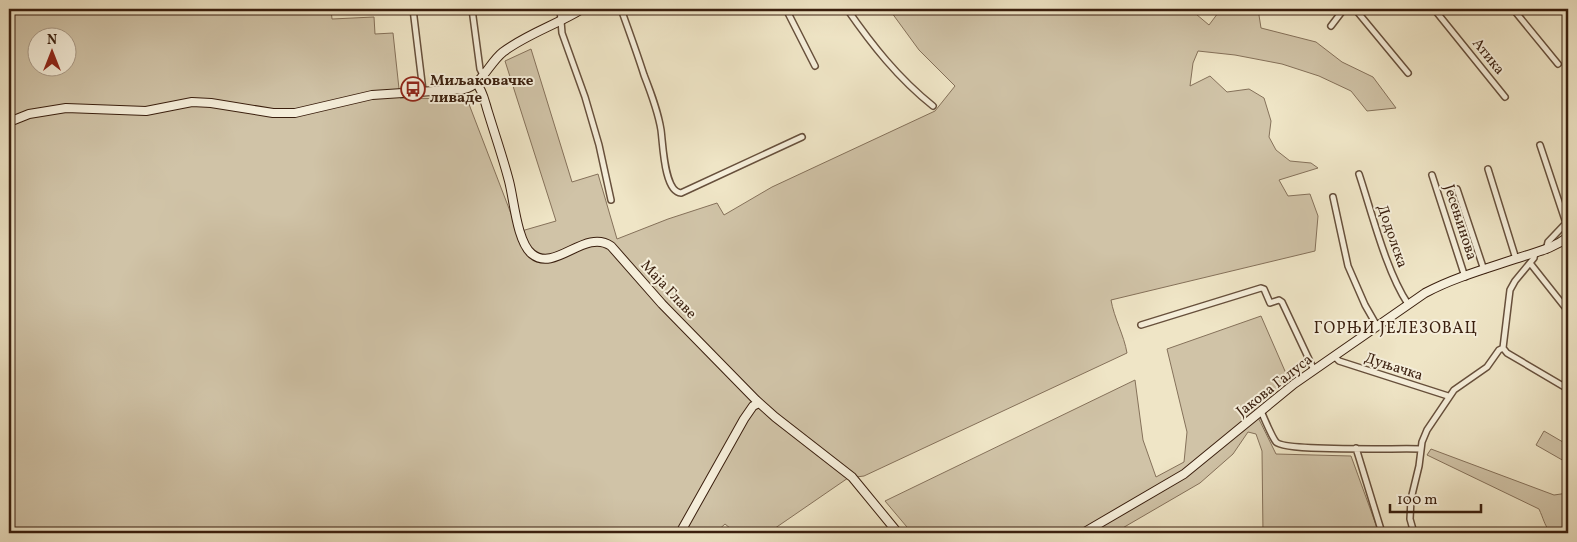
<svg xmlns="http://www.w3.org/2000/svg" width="1577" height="542" viewBox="0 0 1577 542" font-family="Vollkorn,serif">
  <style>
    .green { fill: #d0c3a7; stroke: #85715a; fill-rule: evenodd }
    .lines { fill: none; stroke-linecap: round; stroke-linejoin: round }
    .street-casing { stroke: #67503c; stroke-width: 8 }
    .secondary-casing { stroke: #3a1f0e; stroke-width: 10 }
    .street { stroke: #f5eeda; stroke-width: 5 }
    .secondary { stroke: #f5eeda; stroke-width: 8 }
    .labels { text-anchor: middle; stroke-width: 4; stroke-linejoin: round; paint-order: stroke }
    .street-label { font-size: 15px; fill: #3a1f0e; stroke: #f5eeda }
    .poi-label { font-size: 15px; font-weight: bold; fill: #3a1f0e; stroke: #f5eeda; text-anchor: start }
    .neighbourhood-label { font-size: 16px; letter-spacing: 1px; fill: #3a1f0e; stroke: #f5eeda }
  </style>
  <rect width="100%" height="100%" fill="#efe5c6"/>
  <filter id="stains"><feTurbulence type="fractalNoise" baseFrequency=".004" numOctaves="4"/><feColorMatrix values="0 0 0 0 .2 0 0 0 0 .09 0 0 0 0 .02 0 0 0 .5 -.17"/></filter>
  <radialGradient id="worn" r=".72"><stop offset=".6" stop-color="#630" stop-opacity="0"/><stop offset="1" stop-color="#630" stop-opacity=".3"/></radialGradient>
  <path class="green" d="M 9,9 L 331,9 L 332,19 L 374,17 L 375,34 L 393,33 L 400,98 L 467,99 L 518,232 L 556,221 L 505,61 L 531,49 L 572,182 L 598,174 L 617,239 L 668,219 L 717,203 L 724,215 L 772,187 L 935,111 L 955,86 L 919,50 L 889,9 L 1190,9 L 1209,25 L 1221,9 L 1258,9 L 1261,28 L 1316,42 L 1342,62 L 1373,77 L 1396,108 L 1367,111 L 1351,91 L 1319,76 L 1282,64 L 1235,55 L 1198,51 L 1193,63 L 1190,86 L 1210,76 L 1227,92 L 1249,89 L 1264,98 L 1271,121 L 1269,137 L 1276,150 L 1290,161 L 1311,163 L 1318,168 L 1279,180 L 1288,196 L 1310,194 L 1318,216 L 1315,251 L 1111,300 C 1114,318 1124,335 1127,353 L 864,476 L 848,478 L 768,533 L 736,533 L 725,524 L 715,533 L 9,533 ZM 38,38 L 68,38 L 68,68 L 38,68 Z
    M 1261,316 L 1288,378 L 1254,409 L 1276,454 L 1351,456 L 1379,533 L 1263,533 L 1262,451 L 1256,434 L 1248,432 L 1233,454 L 1200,483 L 1114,533 L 912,533 L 885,501 L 1135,380 L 1143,440 L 1156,477 L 1184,462 L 1187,432 L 1167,349 Z
    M 1544,431 L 1568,445 L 1568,453 L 1564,461 L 1536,445 Z
    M 1431,449 L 1554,495 L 1568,493 L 1568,533 C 1544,533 1548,529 1539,509 L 1427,455 Z"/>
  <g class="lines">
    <g class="street-casing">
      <path id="street" d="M 413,9 L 423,91
        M 472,9 L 480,69 L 483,75
        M 560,9 L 562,33 L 585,97 L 599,145 L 611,200
        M 621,9 C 629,31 637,53 644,75 C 651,93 658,111 661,130 C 663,144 664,192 681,193 L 802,137
        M 786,9 L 815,66
        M 847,9 C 872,45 898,78 933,106
        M 1355,9 L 1408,73
        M 1434,9 L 1505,97
        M 1513,9 L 1558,64
        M 1331,26 L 1344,9
        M 1540,145 L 1566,223
        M 1488,169 L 1516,259
        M 1359,174 C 1372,213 1386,271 1408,304
        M 1432,175 L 1465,277
        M 1457,189 L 1484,270
        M 1333,197 L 1348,266 L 1365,305 L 1377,326
        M 1546,250 L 1548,242 L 1567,222
        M 1535,253 L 1534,258 L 1515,281 L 1510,290 L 1503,348 L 1507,353 L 1568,389
        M 1530,263 L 1568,311
        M 1141,325 L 1261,288 L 1264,289 L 1270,303 L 1279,300 L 1282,302 L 1314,370
        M 1334,356 L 1339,361 L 1448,396
        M 1261,411 C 1264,418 1272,437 1276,442 C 1285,452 1401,448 1421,449
        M 1356,448 L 1382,533
        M 1414,533 L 1410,519 L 1411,499 L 1419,466 L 1422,442 L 1427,430 L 1454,390 L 1487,367 L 1499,350 L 1503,348"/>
    </g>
    <g class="secondary-casing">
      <path id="secondary" d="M 476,83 C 483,90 485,103 488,112 C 495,135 503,158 509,181 C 514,200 517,242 532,254 C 555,273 585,228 611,246 L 662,304 L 756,400 L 775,417 L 852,477 L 898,533
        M 9,122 L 29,114 L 66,108 L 146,111 L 192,102 L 211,103 L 273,113 L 295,113 L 372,95 L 464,89 C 482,85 489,63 503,52 C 527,34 556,25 582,9
        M 680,533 L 744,419 L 753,406 L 759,403
        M 1083,533 L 1184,474 L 1294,384 L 1425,293 C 1453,278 1485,269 1515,259 C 1535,252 1551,250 1568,237"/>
    </g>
    <use href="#street" class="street"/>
    <use href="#secondary" class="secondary"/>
  </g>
  <defs>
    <g id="bus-ring" transform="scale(1.25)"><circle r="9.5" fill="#f5eeda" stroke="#8f2418" stroke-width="1.5"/><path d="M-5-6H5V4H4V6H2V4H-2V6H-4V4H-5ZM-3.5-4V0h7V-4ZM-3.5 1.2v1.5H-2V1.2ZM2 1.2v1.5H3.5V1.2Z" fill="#8f2418"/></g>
  </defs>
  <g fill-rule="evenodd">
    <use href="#bus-ring" x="413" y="89"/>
  </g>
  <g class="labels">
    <g class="street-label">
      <text transform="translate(1489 56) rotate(51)" y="5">Атика</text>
      <text transform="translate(1461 222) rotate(72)" y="5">Јесењинова</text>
      <text transform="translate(1393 236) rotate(71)" y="5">Додолска</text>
      <text transform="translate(669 289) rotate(47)" y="5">Маја Главе</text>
      <text transform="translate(1394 366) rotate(18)" y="5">Дуњачка</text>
      <text transform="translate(1274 385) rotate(-38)" y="5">Јакова Галуса</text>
    </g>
    <g class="poi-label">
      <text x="430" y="85">Миљаковачке<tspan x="430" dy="17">ливаде</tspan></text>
    </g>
    <g class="neighbourhood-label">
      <text x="1396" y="333">ГОРЊИ ЈЕЛЕЗОВАЦ</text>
    </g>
  </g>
  <rect width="1577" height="542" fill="none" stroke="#efe5c6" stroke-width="30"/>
  <rect x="10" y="10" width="1557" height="522" fill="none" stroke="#3a1f0e" stroke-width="2.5"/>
  <rect x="15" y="15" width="1547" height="512" fill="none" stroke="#3a1f0e"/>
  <g transform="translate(52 52)"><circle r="24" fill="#f5eeda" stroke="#aa9b88"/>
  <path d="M0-4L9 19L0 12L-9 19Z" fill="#8f2418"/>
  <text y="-8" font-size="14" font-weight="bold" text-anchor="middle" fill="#3a1f0e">N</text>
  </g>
  <path d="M1390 504v8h91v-8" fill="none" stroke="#3a1f0e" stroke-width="2.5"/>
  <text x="1397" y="504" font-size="15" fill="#3a1f0e" stroke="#f5eeda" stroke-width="4" paint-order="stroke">100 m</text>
  <rect width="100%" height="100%" filter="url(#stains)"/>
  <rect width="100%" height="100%" fill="url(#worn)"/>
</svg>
